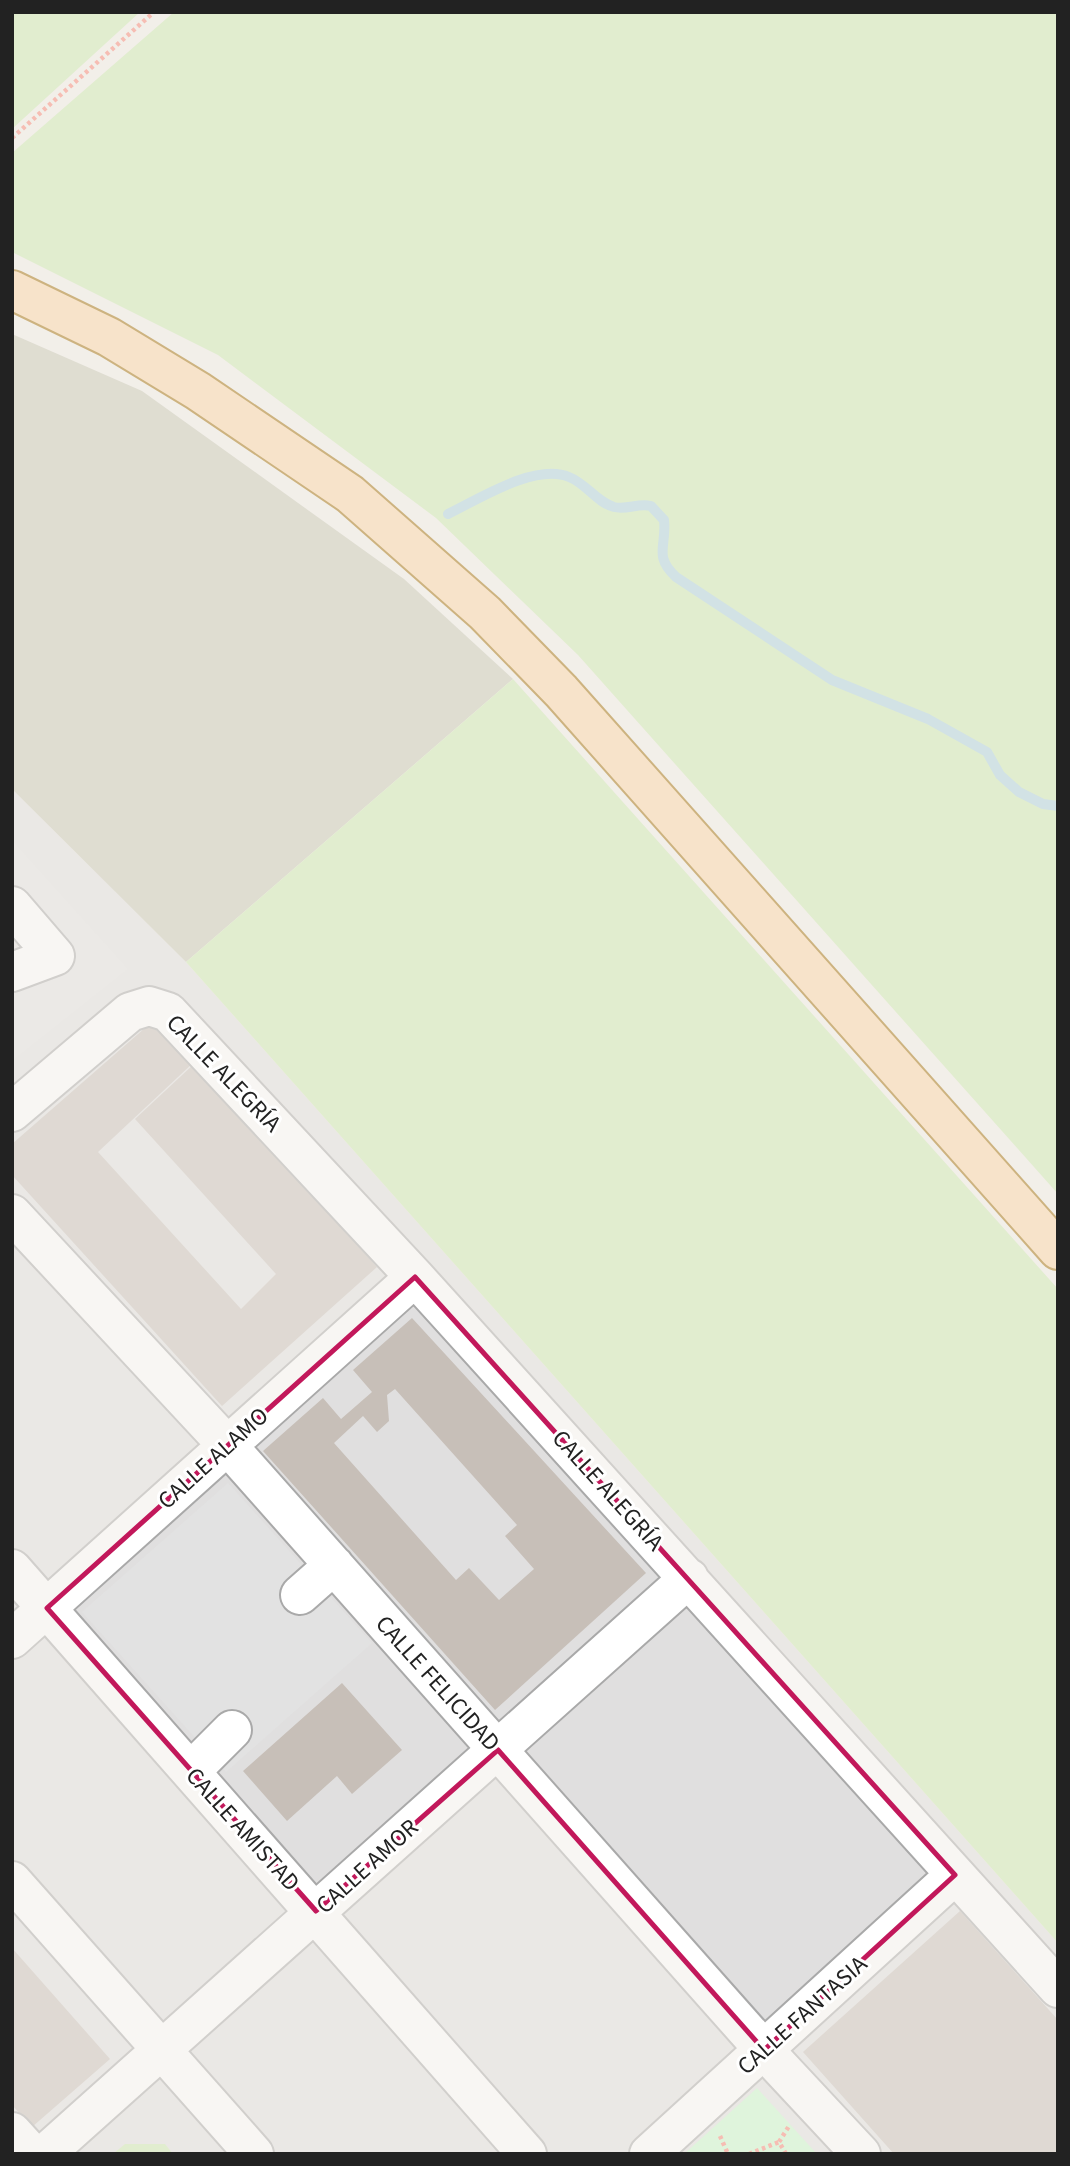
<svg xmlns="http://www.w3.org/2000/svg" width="1070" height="2166" viewBox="0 0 1070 2166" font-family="'Source Sans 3',sans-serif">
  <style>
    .residential { fill: #e0dfdf }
    .construction { fill: #c7c7b4 }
    .grass { fill: #cdebb0 }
    .park { fill: #c8facc }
    .parking { fill: #e2e2e2 }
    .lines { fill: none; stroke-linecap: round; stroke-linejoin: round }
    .stream { stroke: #aad3df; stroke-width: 10 }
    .building { fill: #c7bfb8; fill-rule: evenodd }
    .minor-casing { stroke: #a9a9a9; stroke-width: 42 }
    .major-casing { stroke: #a06b00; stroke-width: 42 }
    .path { stroke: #fa8072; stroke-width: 4.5; stroke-dasharray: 3.5 3.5; stroke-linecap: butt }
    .minor { stroke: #fff; stroke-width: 38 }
    .major { stroke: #fcd6a4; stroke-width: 38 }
    .marked { fill: none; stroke: #c2185b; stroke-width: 5; stroke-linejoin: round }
    .labels { text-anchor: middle; stroke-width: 6; stroke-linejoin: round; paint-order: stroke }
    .street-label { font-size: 24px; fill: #222; stroke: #fff }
  </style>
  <rect width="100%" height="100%" fill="#f2efe9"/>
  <path class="residential" d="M 12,789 L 186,962 L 1058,1943 L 1058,2154 L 12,2154 Z"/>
  <path class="construction" d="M 12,334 L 142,391 L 404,579 L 513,679 L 186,962 L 12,789 Z"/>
  <path class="grass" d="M 12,12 L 140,12 L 12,129 Z
    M 174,12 L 1058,12 L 1058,1194 L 578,655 L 436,518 L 218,355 L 12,252 L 12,153 Z
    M 513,679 L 1058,1289 L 1058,1943 L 186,962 Z
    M 125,2144 L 165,2144 L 173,2154 L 113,2154 Z"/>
  <path class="park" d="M 757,2088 L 817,2154 L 684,2154 Z"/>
  <path class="parking" d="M 12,840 L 128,969 L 12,1061 Z
    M 228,1483 L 372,1643 L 226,1772 L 82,1612 Z"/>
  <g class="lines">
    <path class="stream" d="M 448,514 C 479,499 535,463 569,477 C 587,484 596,502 614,507 C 627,510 638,503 651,506 L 664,520 C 667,546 653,556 676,577 L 832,680 L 928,719 L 987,752 L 1000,775 L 1019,792 L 1043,804 L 1058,806"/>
  </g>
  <path class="building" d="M 153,1021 L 194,1062 L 98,1152 L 241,1309 L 276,1274 L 135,1119 L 195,1063 L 377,1267 L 222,1406 L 12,1175 L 12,1144 Z
    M 412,1318 L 646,1573 L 495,1710 L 263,1451 L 323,1398 L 341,1419 L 372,1392 L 353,1370 ZM 395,1389 L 517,1525 L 505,1536 L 534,1569 L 499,1600 L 469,1568 L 456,1580 L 334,1443 L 363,1416 L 377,1432 L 389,1421 L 387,1395 Z
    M 342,1683 L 402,1750 L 352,1794 L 337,1776 L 287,1821 L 243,1771 Z
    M 960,1911 L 1058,2020 L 1058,2154 L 894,2154 L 803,2052 Z
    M 12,1948 L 110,2059 L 32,2127 L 12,2105 Z"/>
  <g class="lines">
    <g class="minor-casing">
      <path id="minor" d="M 12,906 L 55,956 L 12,972
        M 12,1112 L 130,1012 L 149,1006 L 168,1012 L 415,1277 L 1058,1988
        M 12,1214 L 227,1445 L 764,2050 L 861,2154
        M 12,1569 L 527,2154
        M 300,1595 L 334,1565
        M 12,1639 L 415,1277
        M 191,1771 L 232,1730
        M 12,1881 L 254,2154
        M 12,2132 L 32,2154
        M 45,2154 L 689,1578
        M 649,2154 L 955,1875"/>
    </g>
    <g class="major-casing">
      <path id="major" d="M 12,290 L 109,337 L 198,391 L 350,494 L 485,613 L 561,691 L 1058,1250"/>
    </g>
    <path class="path" d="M 12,138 L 154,12
      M 720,2136 L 728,2154
      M 749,2154 L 779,2142
      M 786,2154 L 779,2142 L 789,2126"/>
    <use href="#minor" class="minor"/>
    <use href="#major" class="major"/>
  </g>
  <path d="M0 0H1070V2166H0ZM 415,1277 L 955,1875 L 764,2050 L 498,1750 L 316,1911 L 47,1608 Z" fill="#f2efe9" fill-opacity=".55" fill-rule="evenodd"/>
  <path class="marked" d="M 415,1277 L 955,1875 L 764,2050 L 498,1750 L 316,1911 L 47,1608 Z"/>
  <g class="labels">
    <g class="street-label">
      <text transform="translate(224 1073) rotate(46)" y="8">CALLE ALEGRÍA</text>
      <text transform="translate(213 1458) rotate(-42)" y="8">CALLE ALAMO</text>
      <text transform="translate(608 1490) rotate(48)" y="8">CALLE ALEGRÍA</text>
      <text transform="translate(438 1683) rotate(48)" y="8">CALLE FELICIDAD</text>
      <text transform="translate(243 1829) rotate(48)" y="8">CALLE AMISTAD</text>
      <text transform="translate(367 1866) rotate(-42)" y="8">CALLE AMOR</text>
      <text transform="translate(802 2015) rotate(-42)" y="8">CALLE FANTASIA</text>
    </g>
  </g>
  <rect width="1070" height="2166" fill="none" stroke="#222222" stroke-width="28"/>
</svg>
